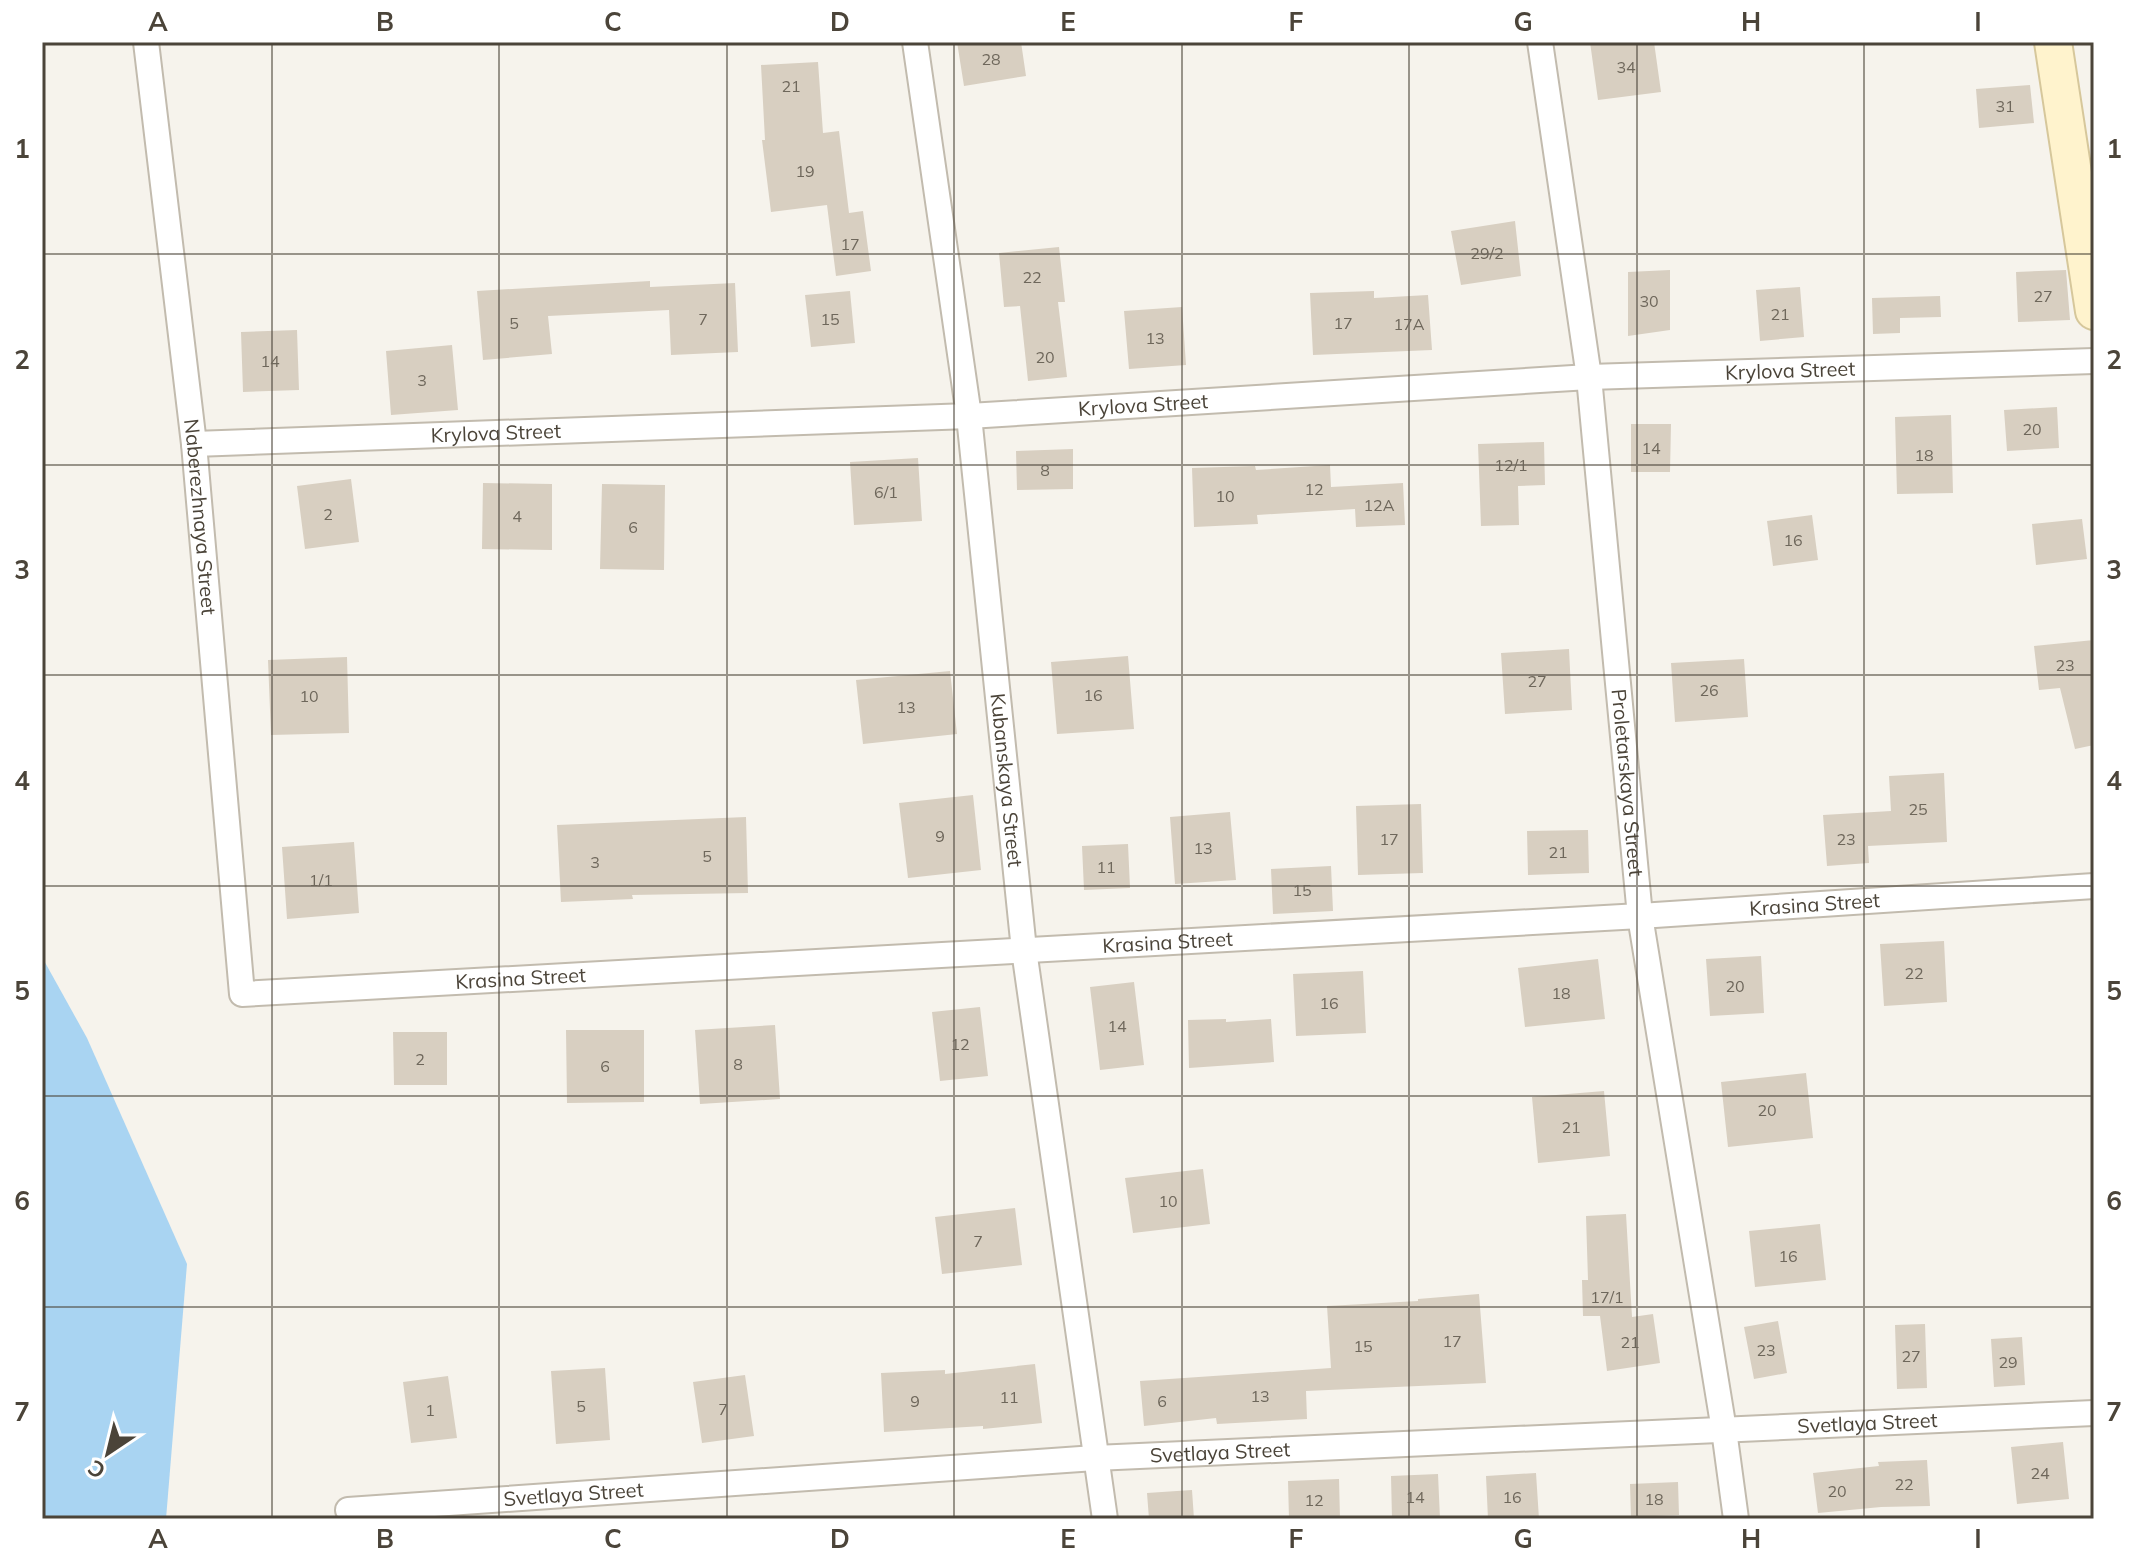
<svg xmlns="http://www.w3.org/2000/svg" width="2136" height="1561" viewBox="0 0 2136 1561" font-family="Mulish,sans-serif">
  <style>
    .water { fill: #a9d4f2 }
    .building { fill: #d8cfc1 }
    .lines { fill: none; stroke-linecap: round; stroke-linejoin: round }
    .street-casing { stroke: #c2bbae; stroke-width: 28 }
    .secondary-casing { stroke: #d6c79b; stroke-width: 40 }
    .street { stroke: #fff; stroke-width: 24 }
    .secondary { stroke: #fff3cd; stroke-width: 36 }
    .grid { fill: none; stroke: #4b4439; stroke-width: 2; stroke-opacity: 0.55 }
    .labels { text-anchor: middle; stroke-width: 8; stroke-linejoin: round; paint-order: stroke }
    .number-label { font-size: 16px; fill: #6e675b }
    .street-label { font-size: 20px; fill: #4b4439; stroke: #fff }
    .neatline { fill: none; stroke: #4b4439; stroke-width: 3 }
    .grid-label { font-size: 26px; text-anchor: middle; font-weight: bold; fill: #4b4439 }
  </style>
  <rect width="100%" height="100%" fill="#f6f3ec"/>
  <path class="water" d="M 42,957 L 87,1038 L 187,1264 L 166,1519 L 42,1519 Z"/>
  <path class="building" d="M 957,42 L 1021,42 L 1026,76 L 964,86 Z
    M 1590,42 L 1654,42 L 1661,92 L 1598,100 Z
    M 818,62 L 823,133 L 839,131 L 849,213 L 863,211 L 871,271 L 836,276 L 827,205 L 771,212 L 762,140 L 765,140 L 761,65 Z
    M 2030,85 L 2034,123 L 1979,128 L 1976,89 Z
    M 1515,221 L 1521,276 L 1461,285 L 1451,231 Z
    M 1059,247 L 1065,302 L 1058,302 L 1067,377 L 1028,381 L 1020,306 L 1004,307 L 999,253 Z
    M 1670,270 L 1670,330 L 1628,336 L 1628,272 Z
    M 2066,270 L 2070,320 L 2018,322 L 2016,272 Z
    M 650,281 L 650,287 L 735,283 L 738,352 L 671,355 L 669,310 L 548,316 L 552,354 L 483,360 L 477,291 Z
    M 1800,287 L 1804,337 L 1760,341 L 1756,290 Z
    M 850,291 L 855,343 L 811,347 L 805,295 Z
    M 1374,291 L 1374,298 L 1428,295 L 1432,350 L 1313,355 L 1310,293 Z
    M 1940,296 L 1941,317 L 1900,318 L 1900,333 L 1873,334 L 1872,298 Z
    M 1182,307 L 1186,365 L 1129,369 L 1124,311 Z
    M 297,330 L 299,390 L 243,392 L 241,332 Z
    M 452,345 L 458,410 L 391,415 L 386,351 Z
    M 2057,407 L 2059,448 L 2007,451 L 2004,410 Z
    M 1951,415 L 1953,493 L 1897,494 L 1895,417 Z
    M 1631,424 L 1671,424 L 1670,472 L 1631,472 Z
    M 1544,442 L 1545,485 L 1518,486 L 1519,525 L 1481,526 L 1478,444 Z
    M 1073,449 L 1073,489 L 1017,490 L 1016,451 Z
    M 918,458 L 922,521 L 854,525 L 850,462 Z
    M 1330,465 L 1331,487 L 1403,483 L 1405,525 L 1356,527 L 1355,509 L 1257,515 L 1258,524 L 1194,527 L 1192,468 L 1255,466 L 1256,470 Z
    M 351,479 L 359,542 L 305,549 L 297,486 Z
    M 483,483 L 552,484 L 552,550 L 482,549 Z
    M 602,484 L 665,485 L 664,570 L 600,569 Z
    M 1812,515 L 1818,560 L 1773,566 L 1767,521 Z
    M 2082,519 L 2087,559 L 2036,565 L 2032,524 Z
    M 2094,640 L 2094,745 L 2075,749 L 2060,688 L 2039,690 L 2034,646 Z
    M 1569,649 L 1572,710 L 1505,714 L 1501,653 Z
    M 1128,656 L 1134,729 L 1057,734 L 1051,662 Z
    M 347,657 L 349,733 L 271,735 L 268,660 Z
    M 1744,659 L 1748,717 L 1675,722 L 1671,663 Z
    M 950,671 L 957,734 L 863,744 L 856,680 Z
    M 1944,773 L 1947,842 L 1868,846 L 1869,863 L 1827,866 L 1823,815 L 1891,811 L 1889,776 Z
    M 973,795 L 981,870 L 908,878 L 899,803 Z
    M 1421,804 L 1423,873 L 1358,875 L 1356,806 Z
    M 1230,812 L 1236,880 L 1175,884 L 1170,817 Z
    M 746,817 L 748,893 L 632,895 L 633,899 L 561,902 L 557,825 Z
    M 1588,830 L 1589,873 L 1528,875 L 1527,831 Z
    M 354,842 L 359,913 L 287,919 L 282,847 Z
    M 1128,844 L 1130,888 L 1084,890 L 1082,846 Z
    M 1331,866 L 1333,911 L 1273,914 L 1271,869 Z
    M 1944,941 L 1947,1002 L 1884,1006 L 1880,944 Z
    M 1761,956 L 1764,1013 L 1710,1016 L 1706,959 Z
    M 1598,959 L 1605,1019 L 1525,1027 L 1518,968 Z
    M 1363,971 L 1366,1033 L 1296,1036 L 1293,974 Z
    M 1134,982 L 1144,1065 L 1100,1070 L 1090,987 Z
    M 980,1007 L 988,1076 L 940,1081 L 932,1012 Z
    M 1226,1019 L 1226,1022 L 1271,1019 L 1274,1062 L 1189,1068 L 1188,1020 Z
    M 775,1025 L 780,1099 L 700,1104 L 695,1030 Z
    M 566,1030 L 644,1030 L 644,1102 L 567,1103 Z
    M 393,1032 L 447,1032 L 447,1085 L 394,1085 Z
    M 1806,1073 L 1813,1138 L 1728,1147 L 1721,1082 Z
    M 1604,1091 L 1610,1156 L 1538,1163 L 1532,1097 Z
    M 1203,1169 L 1210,1224 L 1133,1233 L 1125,1178 Z
    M 1015,1208 L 1022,1265 L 942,1274 L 935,1217 Z
    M 1626,1214 L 1632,1317 L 1653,1314 L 1660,1363 L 1607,1371 L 1600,1316 L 1583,1316 L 1582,1280 L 1588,1280 L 1586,1216 Z
    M 1820,1224 L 1826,1280 L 1755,1287 L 1749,1231 Z
    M 1479,1294 L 1486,1383 L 1306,1391 L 1307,1419 L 1217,1424 L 1216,1418 L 1144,1426 L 1140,1381 L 1331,1368 L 1327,1306 L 1418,1301 L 1418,1299 Z
    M 1778,1321 L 1787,1373 L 1754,1379 L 1744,1327 Z
    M 1925,1324 L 1927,1388 L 1897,1389 L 1895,1325 Z
    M 2022,1337 L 2025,1385 L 1994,1387 L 1991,1339 Z
    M 1035,1364 L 1042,1423 L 983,1429 L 983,1426 L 884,1432 L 881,1373 L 945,1370 L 945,1374 Z
    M 605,1368 L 610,1440 L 556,1444 L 551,1371 Z
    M 745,1375 L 754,1436 L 702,1443 L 693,1382 Z
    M 448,1376 L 457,1438 L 411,1443 L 403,1382 Z
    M 2063,1442 L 2069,1499 L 2017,1504 L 2011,1447 Z
    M 1927,1460 L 1930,1506 L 1881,1507 L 1818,1513 L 1813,1473 L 1879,1466 L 1878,1462 Z
    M 1536,1473 L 1539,1519 L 1488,1519 L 1486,1476 Z
    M 1438,1474 L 1440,1519 L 1392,1519 L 1391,1476 Z
    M 1339,1479 L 1340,1519 L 1289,1519 L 1288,1481 Z
    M 1678,1482 L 1679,1515 L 1631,1517 L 1630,1484 Z
    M 1192,1490 L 1194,1519 L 1149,1519 L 1147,1493 Z"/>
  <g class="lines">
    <g class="street-casing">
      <g id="street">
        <path id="s1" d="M 146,42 L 194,444 L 242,994 L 1640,916 L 2094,886"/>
        <path id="s2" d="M 915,42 L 969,416 L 1024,950 L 1105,1519"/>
        <path id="s3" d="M 1540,42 L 1589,377 L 1640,916 L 1724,1430 L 1736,1519"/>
        <path id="s4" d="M 194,444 L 969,416 L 1589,377 L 2094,361"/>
        <path id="s5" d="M 348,1510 L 1095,1458 L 2094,1413"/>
      </g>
    </g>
    <g class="secondary-casing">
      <path id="secondary" d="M 2053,42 L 2094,311"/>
    </g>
    <use href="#street" class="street"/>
    <use href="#secondary" class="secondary"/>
  </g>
  <path class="grid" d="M 272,42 L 272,1519M 499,42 L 499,1519M 727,42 L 727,1519M 954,42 L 954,1519M 1182,42 L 1182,1519M 1409,42 L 1409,1519M 1637,42 L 1637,1519M 1864,42 L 1864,1519M 42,254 L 2094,254M 42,465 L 2094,465M 42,675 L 2094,675M 42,886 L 2094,886M 42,1096 L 2094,1096M 42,1307 L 2094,1307"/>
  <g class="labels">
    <g class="number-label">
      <text x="991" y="65">28</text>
      <text x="1626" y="73">34</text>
      <text x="791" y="92">21</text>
      <text x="2005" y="112">31</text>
      <text x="805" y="177">19</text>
      <text x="850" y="250">17</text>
      <text x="1487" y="259">29/2</text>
      <text x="1032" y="283">22</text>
      <text x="2043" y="302">27</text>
      <text x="1649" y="307">30</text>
      <text x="1780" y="320">21</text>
      <text x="703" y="325">7</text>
      <text x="830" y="325">15</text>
      <text x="514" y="329">5</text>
      <text x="1343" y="329">17</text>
      <text x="1409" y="330">17А</text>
      <text x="1155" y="344">13</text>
      <text x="1045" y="363">20</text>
      <text x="270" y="367">14</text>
      <text x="422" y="386">3</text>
      <text x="2032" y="435">20</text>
      <text x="1651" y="454">14</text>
      <text x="1924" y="461">18</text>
      <text x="1511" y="471">12/1</text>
      <text x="1045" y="476">8</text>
      <text x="1314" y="495">12</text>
      <text x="886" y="498">6/1</text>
      <text x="1225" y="502">10</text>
      <text x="1379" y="511">12А</text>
      <text x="328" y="520">2</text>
      <text x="517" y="522">4</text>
      <text x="633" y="533">6</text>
      <text x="1793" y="546">16</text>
      <text x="2065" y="671">23</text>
      <text x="1537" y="687">27</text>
      <text x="1709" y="696">26</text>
      <text x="1093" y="701">16</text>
      <text x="309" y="702">10</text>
      <text x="906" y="713">13</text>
      <text x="1918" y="815">25</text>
      <text x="940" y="842">9</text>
      <text x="1389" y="845">17</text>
      <text x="1846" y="845">23</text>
      <text x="1203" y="854">13</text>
      <text x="1558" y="858">21</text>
      <text x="707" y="862">5</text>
      <text x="595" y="868">3</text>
      <text x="1106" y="873">11</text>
      <text x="321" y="886">1/1</text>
      <text x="1302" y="896">15</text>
      <text x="1914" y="979">22</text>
      <text x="1735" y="992">20</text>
      <text x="1561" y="999">18</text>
      <text x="1329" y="1009">16</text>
      <text x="1117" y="1032">14</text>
      <text x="960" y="1050">12</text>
      <text x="420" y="1065">2</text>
      <text x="738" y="1070">8</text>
      <text x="605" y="1072">6</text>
      <text x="1767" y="1116">20</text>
      <text x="1571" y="1133">21</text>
      <text x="1168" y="1207">10</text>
      <text x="978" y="1247">7</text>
      <text x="1788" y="1262">16</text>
      <text x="1607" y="1303">17/1</text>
      <text x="1452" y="1347">17</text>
      <text x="1630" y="1348">21</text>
      <text x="1363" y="1352">15</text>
      <text x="1766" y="1356">23</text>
      <text x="1911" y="1362">27</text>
      <text x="2008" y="1368">29</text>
      <text x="1260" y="1402">13</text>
      <text x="1009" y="1403">11</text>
      <text x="915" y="1407">9</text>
      <text x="1162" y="1407">6</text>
      <text x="581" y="1412">5</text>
      <text x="723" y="1415">7</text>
      <text x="430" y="1416">1</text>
      <text x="2040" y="1479">24</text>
      <text x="1904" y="1490">22</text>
      <text x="1837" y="1497">20</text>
      <text x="1415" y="1503">14</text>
      <text x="1512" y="1503">16</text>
      <text x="1654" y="1505">18</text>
      <text x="1314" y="1506">12</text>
    </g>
    <g class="street-label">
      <text dy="7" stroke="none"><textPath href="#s4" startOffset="1598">Krylova Street</textPath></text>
      <text dy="7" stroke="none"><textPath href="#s4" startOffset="950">Krylova Street</textPath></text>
      <text dy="7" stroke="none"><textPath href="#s4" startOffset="302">Krylova Street</textPath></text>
      <text dy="7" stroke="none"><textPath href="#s1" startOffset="478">Naberezhnaya Street</textPath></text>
      <text dy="7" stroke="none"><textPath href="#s2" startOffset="744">Kubanskaya Street</textPath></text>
      <text dy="7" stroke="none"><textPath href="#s3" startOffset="746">Proletarskaya Street</textPath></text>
      <text dy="7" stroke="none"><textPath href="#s1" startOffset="2532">Krasina Street</textPath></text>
      <text dy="7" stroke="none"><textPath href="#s1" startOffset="1884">Krasina Street</textPath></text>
      <text dy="7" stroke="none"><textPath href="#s1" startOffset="1236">Krasina Street</textPath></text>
      <text dy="7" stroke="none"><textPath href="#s5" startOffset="1522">Svetlaya Street</textPath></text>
      <text dy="7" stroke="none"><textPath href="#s5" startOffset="874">Svetlaya Street</textPath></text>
      <text dy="7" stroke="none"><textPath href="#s5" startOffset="226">Svetlaya Street</textPath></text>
    </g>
  </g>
  <rect width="2136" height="1561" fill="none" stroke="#ffffff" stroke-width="88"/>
  <g transform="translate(108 1453) rotate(215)" stroke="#ffffff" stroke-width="6" paint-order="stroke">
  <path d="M0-6L14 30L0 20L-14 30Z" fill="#4b4439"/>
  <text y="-12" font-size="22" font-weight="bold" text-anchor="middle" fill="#4b4439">С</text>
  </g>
  <rect x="44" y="44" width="2048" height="1473" class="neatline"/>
  <g class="grid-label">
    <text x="158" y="31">A</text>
    <text x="385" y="31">B</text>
    <text x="613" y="31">C</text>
    <text x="840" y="31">D</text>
    <text x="1068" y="31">E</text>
    <text x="1296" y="31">F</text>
    <text x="1523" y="31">G</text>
    <text x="1751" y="31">H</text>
    <text x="1978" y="31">I</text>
    <text x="22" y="158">1</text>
    <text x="2114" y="158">1</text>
    <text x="22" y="369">2</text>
    <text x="2114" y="369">2</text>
    <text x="22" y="579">3</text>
    <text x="2114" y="579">3</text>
    <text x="22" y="790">4</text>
    <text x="2114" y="790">4</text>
    <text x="22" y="1000">5</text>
    <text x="2114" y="1000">5</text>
    <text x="22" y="1210">6</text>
    <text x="2114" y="1210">6</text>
    <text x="22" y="1421">7</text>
    <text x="2114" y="1421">7</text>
    <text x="158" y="1548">A</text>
    <text x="385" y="1548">B</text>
    <text x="613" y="1548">C</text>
    <text x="840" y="1548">D</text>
    <text x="1068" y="1548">E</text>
    <text x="1296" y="1548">F</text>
    <text x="1523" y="1548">G</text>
    <text x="1751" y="1548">H</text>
    <text x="1978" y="1548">I</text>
  </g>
</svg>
